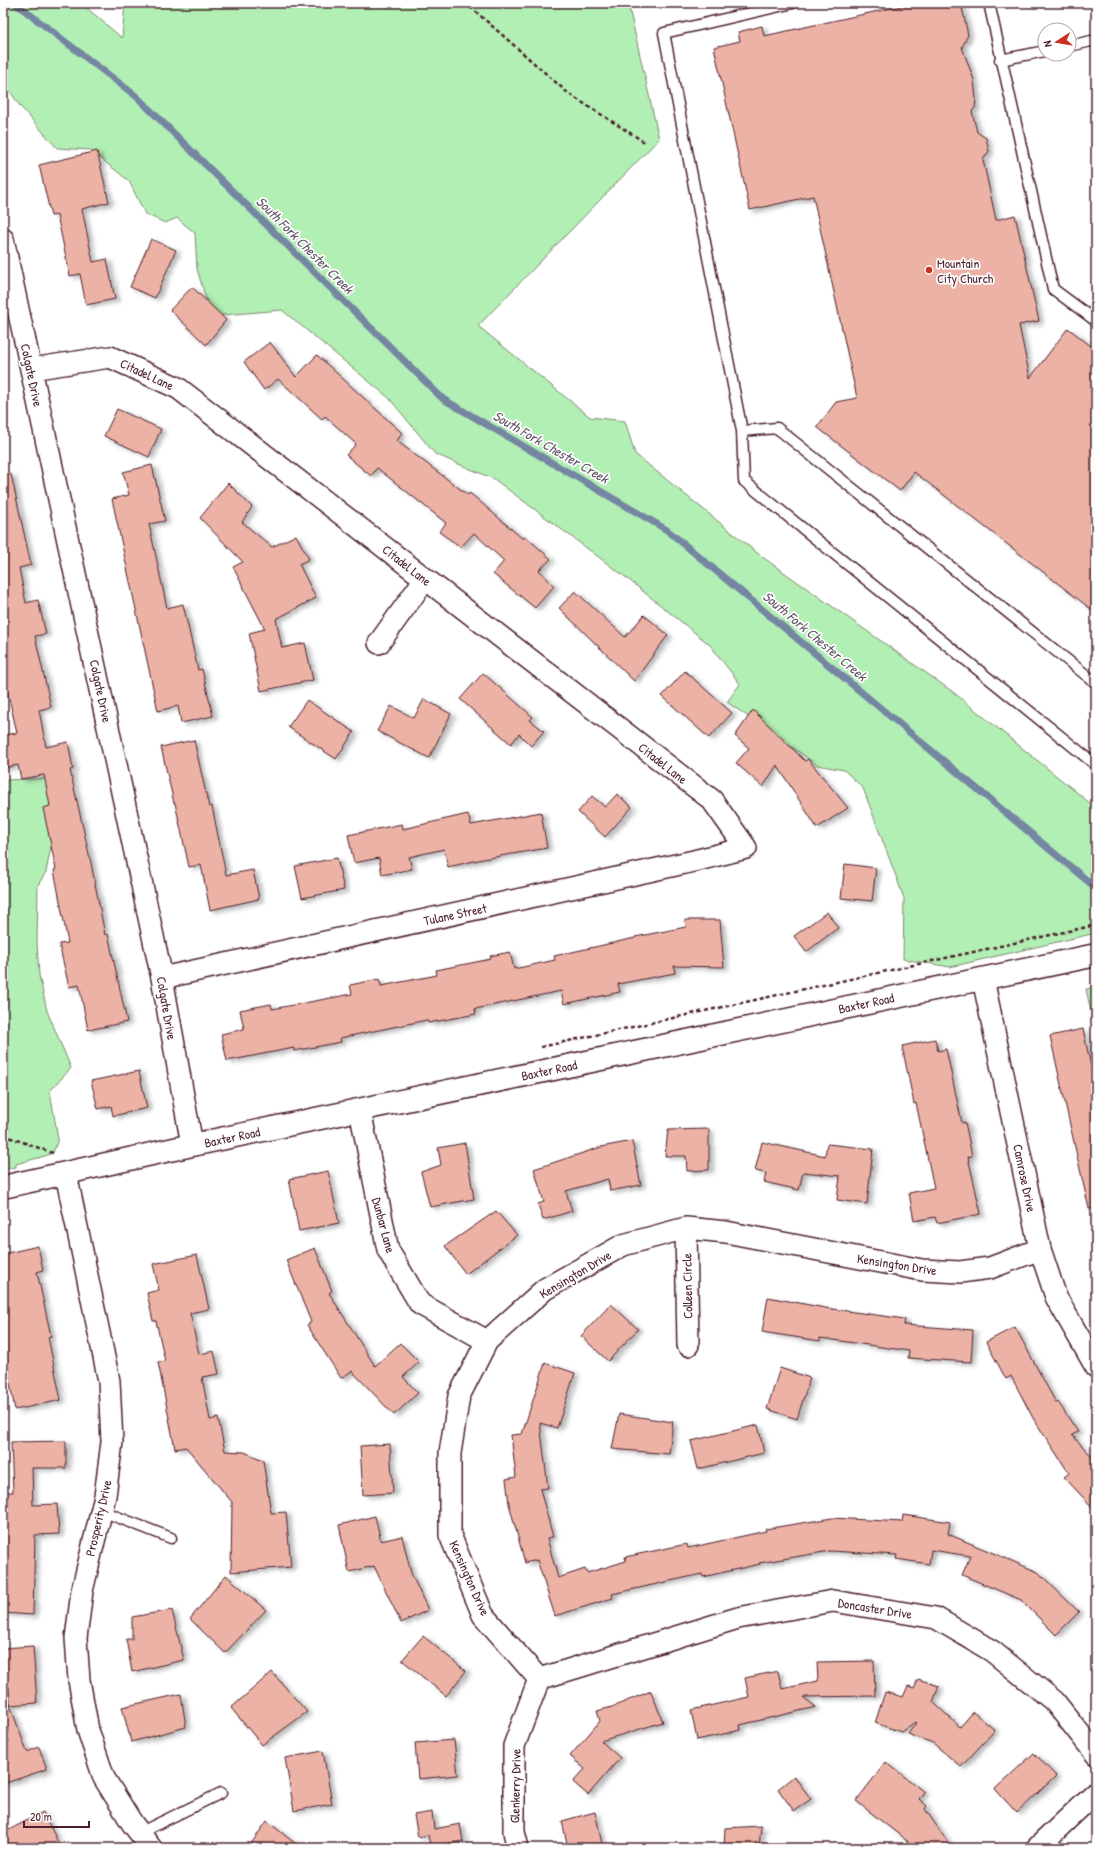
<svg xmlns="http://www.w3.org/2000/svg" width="1099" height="1851" viewBox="0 0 1099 1851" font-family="'Patrick Hand',sans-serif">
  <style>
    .green { fill: #b2efb4; stroke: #7e8770 }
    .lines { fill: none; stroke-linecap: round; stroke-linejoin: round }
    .stream { stroke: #7586a2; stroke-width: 7 }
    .building { fill: #ecb2a6; stroke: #4a1f2b; filter: url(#shadow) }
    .service-casing { stroke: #4a1f2b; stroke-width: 13 }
    .minor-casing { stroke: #4a1f2b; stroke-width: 24 }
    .tertiary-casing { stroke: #4a1f2b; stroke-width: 25 }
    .path { stroke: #4a1f2b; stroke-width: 2.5; stroke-dasharray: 4 3; stroke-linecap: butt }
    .service { stroke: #fff; stroke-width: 10 }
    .minor { stroke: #fff; stroke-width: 21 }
    .tertiary { stroke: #fff; stroke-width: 22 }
    .poi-dot { fill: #c8321e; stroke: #fff; stroke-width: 1.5 }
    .labels { text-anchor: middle; stroke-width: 3.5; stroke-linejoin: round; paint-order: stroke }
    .poi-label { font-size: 13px; fill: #4a1f2b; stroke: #fff; text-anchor: start }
    .street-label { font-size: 13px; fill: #4a1f2b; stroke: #fff }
    .water-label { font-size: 14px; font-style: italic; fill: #605266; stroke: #fff }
  </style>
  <defs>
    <filter id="shadow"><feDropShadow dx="4.5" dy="2.5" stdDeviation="2" flood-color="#0004"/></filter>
  </defs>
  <rect width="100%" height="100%" fill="#fff"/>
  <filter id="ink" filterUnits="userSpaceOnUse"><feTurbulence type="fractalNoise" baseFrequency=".025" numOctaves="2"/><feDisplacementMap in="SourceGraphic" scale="8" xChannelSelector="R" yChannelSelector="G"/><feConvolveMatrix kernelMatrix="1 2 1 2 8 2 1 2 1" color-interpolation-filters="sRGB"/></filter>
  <g filter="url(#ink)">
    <path class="green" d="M 3,3 L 81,3 L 122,38 L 125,3 L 628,3 L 659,139 L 478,326 L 590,417 L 625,421 L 635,454 L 761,556 L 953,692 L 1096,808 L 1096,933 L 950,967 L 903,959 L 904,898 L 863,788 L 844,770 L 817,765 L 727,702 L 740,684 L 710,645 L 624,576 L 494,479 L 435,454 L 389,398 L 282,310 L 211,316 L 197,269 L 195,233 L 177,218 L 165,223 L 145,214 L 129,181 L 90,150 L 57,148 L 20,106 L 3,81 Z
      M 61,778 L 63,786 L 46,872 L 38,885 L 37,943 L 39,975 L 47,1011 L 71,1068 L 50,1091 L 58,1139 L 53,1153 C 41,1158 29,1160 16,1164 L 16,1167 L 3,1169 L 3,780 Z
      M 1096,987 L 1096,1034 L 1086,989 Z"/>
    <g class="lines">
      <path class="stream" d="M 15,3 L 136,96 L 443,399 L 667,530 L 1096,888"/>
    </g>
    <path class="building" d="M 915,3 L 961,3 L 968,35 L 962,47 L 974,80 L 976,99 L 975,108 L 972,111 L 977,132 L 986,138 L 989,151 L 983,160 L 996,220 L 1015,215 L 1039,321 L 1019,325 L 1030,378 L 1068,328 L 1096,350 L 1096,613 L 914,472 L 900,491 L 817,427 L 836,402 L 857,398 L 813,196 L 750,210 L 714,47 L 740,41 L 738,32 L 762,26 L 764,36 Z
      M 97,151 L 109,202 L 82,209 L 93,262 L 107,259 L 115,299 L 86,305 L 80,274 L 70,276 L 57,215 L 51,216 L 39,165 Z
      M 151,239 L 176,250 L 155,298 L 130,287 Z
      M 192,287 L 226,320 L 206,345 L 170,310 Z
      M 270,342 L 296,377 L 317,355 L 402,433 L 397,441 L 468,495 L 470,493 L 523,539 L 525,536 L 551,559 L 539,570 L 554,586 L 535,608 L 493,574 L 504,561 L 474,533 L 461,547 L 439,532 L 446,523 L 377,468 L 371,476 L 346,455 L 356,444 L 325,416 L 322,419 L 278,379 L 264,390 L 244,362 Z
      M 117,409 L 161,429 L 149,457 L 104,436 Z
      M 152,465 L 165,521 L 149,524 L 167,608 L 183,604 L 198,670 L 202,669 L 213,716 L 181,723 L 178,706 L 158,711 L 112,499 L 129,495 L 123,472 Z
      M 11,474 L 31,565 L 19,568 L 26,603 L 38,600 L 46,634 L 35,636 L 51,707 L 39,710 L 46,747 L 68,742 L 73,769 L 70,770 L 91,863 L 105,935 L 108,934 L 127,1022 L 88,1030 L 79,985 L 69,987 L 59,944 L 68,943 L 54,870 L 56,869 L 43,808 L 50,806 L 44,775 L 21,779 L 18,765 L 3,768 L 3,735 L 17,733 L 3,672 L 3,475 Z
      M 228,483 L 252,507 L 242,522 L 272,547 L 296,535 L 309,559 L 299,564 L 316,598 L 276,619 L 282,648 L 305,643 L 313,680 L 261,691 L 249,633 L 265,629 L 233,567 L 243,562 L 200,518 Z
      M 575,591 L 625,637 L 644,615 L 668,635 L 634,681 L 559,608 Z
      M 685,671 L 732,713 L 709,738 L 662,696 Z
      M 483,673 L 533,717 L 530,720 L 544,731 L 531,746 L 519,734 L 511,744 L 460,699 Z
      M 424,699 L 451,714 L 429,758 L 377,731 L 391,706 L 414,718 Z
      M 307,700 L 354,732 L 336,759 L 288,727 Z
      M 753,710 L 805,761 L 808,759 L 848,808 L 817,828 L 777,765 L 763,787 L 736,763 L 749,748 L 735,736 Z
      M 194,740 L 209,807 L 212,806 L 226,875 L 253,870 L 259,899 L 210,910 L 201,865 L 189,867 L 175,803 L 174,803 L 161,747 Z
      M 617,794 L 632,807 L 605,837 L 578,812 L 592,796 L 605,807 Z
      M 541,812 L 547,848 L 483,859 L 448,867 L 444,849 L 409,857 L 412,869 L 382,875 L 379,858 L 354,863 L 348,835 L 402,824 L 403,829 L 468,814 L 471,825 Z
      M 337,858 L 344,890 L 302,898 L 295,866 Z
      M 845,864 L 876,868 L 872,901 L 841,898 Z
      M 827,912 L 838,928 L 806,952 L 794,936 Z
      M 685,920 L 720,920 L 724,967 L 674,966 L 675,973 L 618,984 L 620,992 L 564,1004 L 561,991 L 475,1009 L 476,1014 L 428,1023 L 427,1020 L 340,1038 L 341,1042 L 294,1051 L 294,1048 L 227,1061 L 221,1034 L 244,1029 L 240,1010 L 271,1004 L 272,1009 L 352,994 L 350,985 L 379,979 L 381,986 L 437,975 L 436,970 L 491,959 L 490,956 L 510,952 L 514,969 L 555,960 L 554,956 L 635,938 L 635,937 L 686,927 Z
      M 1083,1029 L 1096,1090 L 1096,1208 L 1089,1209 L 1050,1036 Z
      M 935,1039 L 938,1051 L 946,1049 L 962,1123 L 965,1122 L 972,1156 L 968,1157 L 981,1214 L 937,1223 L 935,1217 L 914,1221 L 909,1193 L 934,1188 L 916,1103 L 914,1104 L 902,1046 Z
      M 139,1071 L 147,1108 L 113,1116 L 111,1106 L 98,1109 L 91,1081 Z
      M 709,1129 L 709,1170 L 687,1171 L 686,1156 L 665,1156 L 668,1130 Z
      M 632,1141 L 641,1185 L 610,1191 L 608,1179 L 566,1191 L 572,1211 L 543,1220 L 538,1204 L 544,1202 L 534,1169 L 601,1147 Z
      M 762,1142 L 825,1156 L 827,1144 L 873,1149 L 867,1204 L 837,1200 L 840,1176 L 803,1172 L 799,1190 L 764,1182 L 766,1173 L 755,1171 Z
      M 465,1143 L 474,1199 L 430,1207 L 421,1172 L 441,1165 L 438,1148 Z
      M 328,1171 L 339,1223 L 299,1231 L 289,1179 Z
      M 496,1211 L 517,1235 L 466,1274 L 445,1246 Z
      M 38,1246 L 43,1270 L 37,1272 L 51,1336 L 48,1337 L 61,1400 L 15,1410 L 6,1363 L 8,1363 L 3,1337 L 3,1254 Z
      M 315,1248 L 332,1291 L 329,1293 L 375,1366 L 400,1343 L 419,1362 L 403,1377 L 418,1393 L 394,1415 L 352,1371 L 341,1378 L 307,1325 L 311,1322 L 286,1260 Z
      M 197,1255 L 209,1309 L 190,1313 L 199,1354 L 214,1351 L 219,1374 L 202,1377 L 210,1420 L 218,1418 L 225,1451 L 244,1452 L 263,1460 L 271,1513 L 286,1512 L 291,1567 L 231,1572 L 232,1502 L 186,1447 L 175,1449 L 158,1362 L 165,1361 L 156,1321 L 153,1321 L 147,1293 L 159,1290 L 153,1264 Z
      M 768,1297 L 825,1308 L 905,1319 L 904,1325 L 973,1330 L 971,1362 L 908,1358 L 909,1351 L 820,1338 L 820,1341 L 762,1332 Z
      M 611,1304 L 638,1329 L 608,1361 L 581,1336 Z
      M 1015,1327 L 1056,1403 L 1058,1402 L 1078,1432 L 1072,1435 L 1096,1461 L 1096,1511 L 1064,1477 L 1069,1473 L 1033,1418 L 1011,1376 L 1006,1379 L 986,1342 Z
      M 545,1363 L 575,1373 L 557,1428 L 540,1423 L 548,1488 L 540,1489 L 553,1537 L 547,1538 L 558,1578 L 585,1569 L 587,1573 L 626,1561 L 625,1557 L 687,1544 L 688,1548 L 766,1531 L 765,1529 L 832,1518 L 902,1522 L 903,1515 L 950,1522 L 948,1534 L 1038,1572 L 1079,1612 L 1056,1635 L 1021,1600 L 962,1575 L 970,1556 L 931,1550 L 929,1564 L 896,1559 L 897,1555 L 830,1551 L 759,1563 L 760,1564 L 703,1577 L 702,1574 L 612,1594 L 613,1598 L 555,1616 L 537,1560 L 525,1563 L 509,1504 L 506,1479 L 516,1477 L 511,1435 L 522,1434 Z
      M 780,1368 L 810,1378 L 797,1419 L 767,1409 Z
      M 619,1414 L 673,1422 L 669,1454 L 612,1449 Z
      M 758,1425 L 764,1453 L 698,1469 L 691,1441 Z
      M 66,1441 L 66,1468 L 32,1468 L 33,1505 L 57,1504 L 59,1534 L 35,1535 L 33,1615 L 3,1613 L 3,1492 L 13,1492 L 11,1442 Z
      M 390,1444 L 393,1493 L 363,1495 L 360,1446 Z
      M 375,1516 L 381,1541 L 402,1536 L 411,1573 L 428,1610 L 401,1623 L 374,1566 L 349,1572 L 339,1525 Z
      M 226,1575 L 266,1610 L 225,1653 L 190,1619 Z
      M 172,1610 L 184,1660 L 132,1672 L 126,1639 L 132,1639 L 132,1617 Z
      M 423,1636 L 466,1671 L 446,1696 L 402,1660 Z
      M 33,1646 L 37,1703 L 10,1705 L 9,1687 L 3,1687 L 3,1648 Z
      M 874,1661 L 875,1696 L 803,1697 L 816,1707 L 740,1725 L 741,1730 L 697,1740 L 691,1710 L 749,1697 L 745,1678 L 778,1671 L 782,1689 L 818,1681 L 817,1662 Z
      M 272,1672 L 307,1712 L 262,1745 L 231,1708 Z
      M 918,1679 L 939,1686 L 933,1702 L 960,1727 L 973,1712 L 995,1730 L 961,1767 L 933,1743 L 908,1734 L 916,1723 L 915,1722 L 901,1732 L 875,1723 L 885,1692 L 903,1697 L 908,1686 L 914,1688 Z
      M 5,1691 L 27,1752 L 39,1747 L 47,1769 L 3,1784 L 3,1692 Z
      M 651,1691 L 663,1722 L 601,1741 L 620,1758 L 588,1795 L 573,1782 L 585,1769 L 570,1756 L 600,1721 L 597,1711 L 612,1707 Z
      M 181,1694 L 186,1727 L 131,1742 L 122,1707 Z
      M 454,1740 L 458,1775 L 418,1779 L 415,1743 Z
      M 323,1751 L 332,1804 L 294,1811 L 285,1758 Z
      M 1034,1753 L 1056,1776 L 1017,1813 L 995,1789 Z
      M 886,1762 L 924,1792 L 919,1799 L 927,1806 L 925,1809 L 952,1848 L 916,1848 L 856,1801 Z
      M 794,1776 L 811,1799 L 794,1811 L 778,1789 Z
      M 43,1812 L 61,1848 L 10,1848 L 3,1833 Z
      M 432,1812 L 434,1829 L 460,1824 L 463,1841 L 430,1846 L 428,1835 L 418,1837 L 414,1815 Z
      M 595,1812 L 603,1848 L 568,1848 L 562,1821 Z
      M 267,1821 L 301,1848 L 248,1848 Z
      M 761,1826 L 759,1848 L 724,1848 L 725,1828 Z"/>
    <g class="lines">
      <g class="service-casing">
        <path id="service" d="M 793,3 L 664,33 L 742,431 L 744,481 L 1096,765
          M 989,3 L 1053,289 L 1096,321
          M 1069,46 L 1096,40
          M 1000,60 L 1045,51
          M 742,431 L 777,428 L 1096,683
          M 102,1511 L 171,1538
          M 139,1833 L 221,1793"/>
      </g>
      <g class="minor-casing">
        <path id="minor" d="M 3,239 L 162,978 L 192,1145
          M 31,369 L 110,357 L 178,388 L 712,800 L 746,848 L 694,861 L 162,978
          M 379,643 L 425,579
          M 983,979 L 1040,1249 L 1056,1297 L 1096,1367
          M 360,1110 L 388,1250 L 420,1304 L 487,1341
          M 66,1174 L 109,1381 L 112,1442 L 105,1496 L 82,1591 L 76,1638 L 79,1680 L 88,1730 L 104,1778 L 132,1823 L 151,1848
          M 686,1228 L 688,1345
          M 539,1679 L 483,1615 L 450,1535 L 450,1453 L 459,1396 L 487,1341 L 545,1289 L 623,1245 L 686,1228 L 726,1232 L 922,1270 L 960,1272 L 990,1268 L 1040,1249
          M 539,1679 L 738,1618 L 833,1601 L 936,1618 L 992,1651 L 1054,1701 L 1096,1754
          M 518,1848 L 514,1832 L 514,1746 L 539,1679
          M 1037,1848 L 1096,1792"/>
      </g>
      <g class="tertiary-casing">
        <path id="tertiary" d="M 3,1187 L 192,1145 L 1096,955"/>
      </g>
      <path class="path" d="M 464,3 L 474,10 L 569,94 L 646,143
        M 541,1047 L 1096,925
        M 3,1135 L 53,1153"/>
      <use href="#service" class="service"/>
      <use href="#minor" class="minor"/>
      <use href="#tertiary" class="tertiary"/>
    </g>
  </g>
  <circle class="poi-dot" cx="929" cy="270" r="4"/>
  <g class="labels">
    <g class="poi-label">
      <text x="937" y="268">Mountain<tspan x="937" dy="15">City Church</tspan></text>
    </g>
    <g class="street-label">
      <text transform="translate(147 374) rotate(25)" y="5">Citadel Lane</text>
      <text transform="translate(32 375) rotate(78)" y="5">Colgate Drive</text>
      <text transform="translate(407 565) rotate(38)" y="5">Citadel Lane</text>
      <text transform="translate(101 691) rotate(78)" y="5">Colgate Drive</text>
      <text transform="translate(663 763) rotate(38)" y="5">Citadel Lane</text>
      <text transform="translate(455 914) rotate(-12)" y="5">Tulane Street</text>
      <text transform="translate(866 1003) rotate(-12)" y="5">Baxter Road</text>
      <text transform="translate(167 1008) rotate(80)" y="5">Colgate Drive</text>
      <text transform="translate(549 1070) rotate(-12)" y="5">Baxter Road</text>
      <text transform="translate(232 1137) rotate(-12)" y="5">Baxter Road</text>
      <text transform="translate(1025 1178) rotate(78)" y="5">Camrose Drive</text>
      <text transform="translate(384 1225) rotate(75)" y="5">Dunbar Lane</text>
      <text transform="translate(897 1264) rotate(9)" y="5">Kensington Drive</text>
      <text transform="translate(575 1274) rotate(-31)" y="5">Kensington Drive</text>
      <text transform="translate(687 1286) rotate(-91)" y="5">Colleen Circle</text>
      <text transform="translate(98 1518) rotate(-77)" y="5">Prosperity Drive</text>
      <text transform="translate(470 1578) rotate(66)" y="5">Kensington Drive</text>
      <text transform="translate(875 1608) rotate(9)" y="5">Doncaster Drive</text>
      <text transform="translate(515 1786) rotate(-89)" y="5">Glenkerry Drive</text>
    </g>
    <g class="water-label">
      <text transform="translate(305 245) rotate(45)" y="5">South Fork Chester Creek</text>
      <text transform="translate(551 447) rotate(30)" y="5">South Fork Chester Creek</text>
      <text transform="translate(815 636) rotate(40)" y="5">South Fork Chester Creek</text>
    </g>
  </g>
  <rect width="1099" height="1851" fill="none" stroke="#fff" stroke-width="16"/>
  <rect x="8" y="8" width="1083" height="1835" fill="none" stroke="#4a1f2b" stroke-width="1.5" filter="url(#ink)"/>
  <g transform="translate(1057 42) rotate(258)"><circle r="19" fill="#ffffff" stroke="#b7a5aa"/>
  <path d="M0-3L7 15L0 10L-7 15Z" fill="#c8321e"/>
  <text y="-6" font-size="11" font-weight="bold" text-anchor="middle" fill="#4a1f2b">N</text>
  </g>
  <path d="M24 1821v6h65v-6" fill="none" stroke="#4a1f2b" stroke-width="2"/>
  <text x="30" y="1821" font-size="12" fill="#4a1f2b" stroke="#ffffff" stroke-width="3" paint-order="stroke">20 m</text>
</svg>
